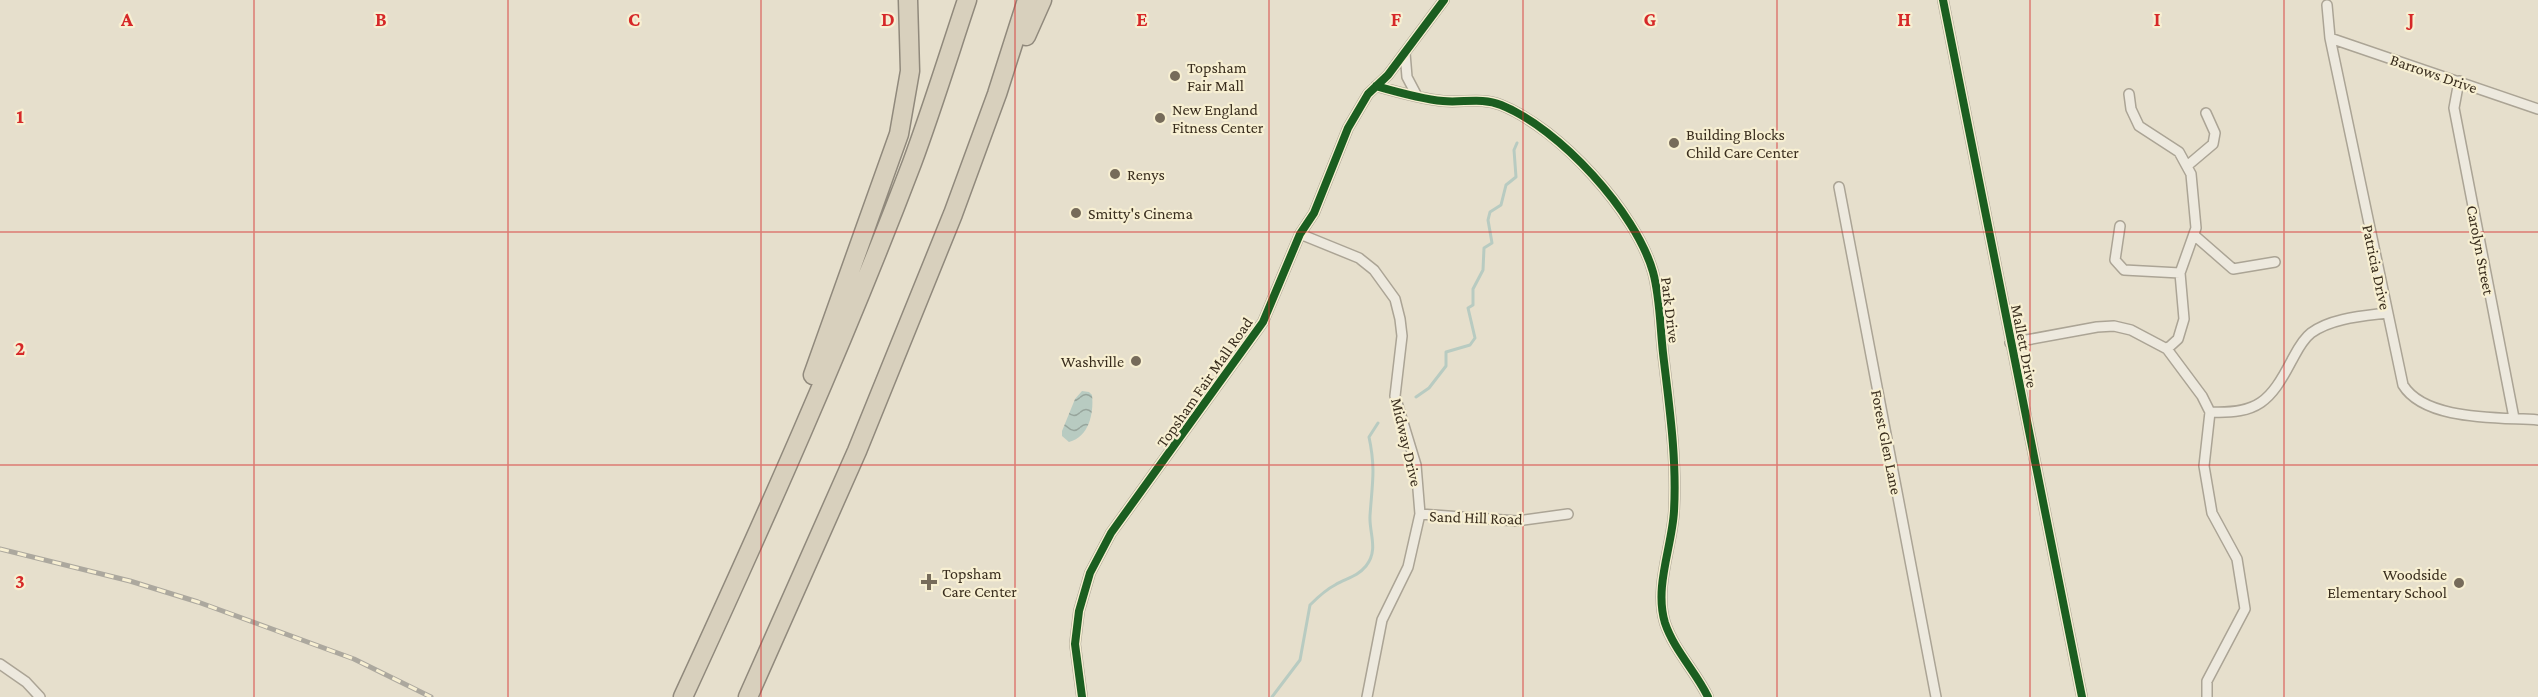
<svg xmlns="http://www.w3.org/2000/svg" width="2538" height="697" viewBox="0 0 2538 697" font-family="'Crimson Pro',serif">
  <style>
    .water { fill: url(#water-waves) }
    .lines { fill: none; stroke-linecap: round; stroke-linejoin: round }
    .stream { stroke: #b8cbc1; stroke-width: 3 }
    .street-casing { stroke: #aba495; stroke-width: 12 }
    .highway-casing { stroke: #90897c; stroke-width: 21 }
    .street { stroke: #ede9de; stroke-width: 9 }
    .highway { stroke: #d8d0bd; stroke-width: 18 }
    .rail-casing { stroke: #aca89e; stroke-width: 5 }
    .rail { stroke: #f7efd2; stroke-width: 3; stroke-dasharray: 9; stroke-linecap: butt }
    .cycleway-casing { stroke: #f7efd2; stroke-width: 11 }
    .cycleway { stroke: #1b5e20; stroke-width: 8 }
    .grid { fill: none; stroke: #d62828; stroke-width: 1.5; stroke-opacity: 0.55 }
    .poi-dot { fill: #766b5a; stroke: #f7efd2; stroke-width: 2 }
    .labels { text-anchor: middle; stroke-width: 4.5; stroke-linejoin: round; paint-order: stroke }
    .poi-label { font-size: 16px; fill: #392d1d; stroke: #f7efd2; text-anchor: start }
    .street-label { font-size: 16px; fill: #392d1d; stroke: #f7efd2 }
    .grid-label { font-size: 20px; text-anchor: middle; font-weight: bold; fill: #d62828; stroke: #f7efd2; stroke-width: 4.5; stroke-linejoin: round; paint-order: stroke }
  </style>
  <defs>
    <pattern id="water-waves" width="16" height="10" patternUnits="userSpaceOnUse" patternTransform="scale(1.5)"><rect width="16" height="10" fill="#b8cbc1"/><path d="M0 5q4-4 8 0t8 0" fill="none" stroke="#97a59c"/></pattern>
  </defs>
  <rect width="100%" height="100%" fill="#e6dfcc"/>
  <path class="water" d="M 1082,391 L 1089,392 L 1092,395 C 1094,413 1089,437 1069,442 L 1062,436 L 1062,431 L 1075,399 Z"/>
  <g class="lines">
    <path class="stream" d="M 1416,397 L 1429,388 L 1446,366 L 1446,352 L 1470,345 L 1475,338 L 1468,308 L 1473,305 L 1473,289 L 1483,270 L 1484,248 L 1492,243 L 1488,220 L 1490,212 L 1501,205 L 1506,185 L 1516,177 L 1514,150 L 1517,143
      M 1272,697 L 1300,660 L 1310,605 C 1317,598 1325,590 1335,585 C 1347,578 1357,577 1366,566 C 1379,550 1369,533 1370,516 C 1372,484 1376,470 1369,437 L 1378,423"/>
    <g class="street-casing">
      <path id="street" d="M 1943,0 L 2082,697
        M 2327,5 L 2330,38 L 2403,385 C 2425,421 2499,417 2538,420
        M 2330,38 L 2538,109
        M 1405,53 L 1407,77 L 1417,96
        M 2459,81 L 2454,108 L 2514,418
        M 1376,86 C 1397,92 1421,99 1443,101 C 1462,103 1482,97 1501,105 C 1559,128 1636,212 1653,272 C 1660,297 1660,326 1663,353 C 1669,405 1677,458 1674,511 C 1672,547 1654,587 1665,623 C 1674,650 1696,672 1708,697
        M 2129,94 L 2131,109 L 2139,126 L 2179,152 L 2191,174 L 2196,228 L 2180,273 L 2184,319 L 2178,339 L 2167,349
        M 2187,166 L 2213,144 L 2215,133 L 2206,113
        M 1839,187 L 1936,697
        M 2120,226 L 2115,260 L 2124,270 L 2180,273
        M 1300,234 L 1359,258 L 1374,270 L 1395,299 L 1400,319 L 1402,336 L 1395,396 L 1416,465 L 1420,514 L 1408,567 L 1382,620 L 1367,697
        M 2194,235 L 2233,269 L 2275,262
        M 2010,343 L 2097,327 L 2114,326 L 2131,330 L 2167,349 L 2202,396 L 2210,412 L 2204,466 L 2212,513 L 2237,559 L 2245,609 L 2207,681 L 2207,697
        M 2210,412 C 2258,414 2270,402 2292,360 C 2297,351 2302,340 2311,333 C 2331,318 2363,316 2387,313
        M 1420,514 L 1517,521 L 1568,514
        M 0,664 L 26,682 L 40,697
        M 1082,697 L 1075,644 L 1079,611 L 1090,573 L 1111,533 L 1263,322 L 1300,234 L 1314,213 L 1348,128 L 1368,94 L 1388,75 L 1444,0"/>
    </g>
    <g class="highway-casing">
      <path id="highway" d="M 1026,36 L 1042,0
        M 813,375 L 899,134 L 910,71 L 908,0
        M 683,697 C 764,521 843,344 912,163 C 932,109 949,54 967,0
        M 748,697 L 857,451 L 953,214 L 997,94 L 1027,0"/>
    </g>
    <use href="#street" class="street"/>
    <use href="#highway" class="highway"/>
    <g class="rail-casing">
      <path id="rail" d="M 0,549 L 130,581 L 198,602 L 354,659 L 431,697"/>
    </g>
    <use href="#rail" class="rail"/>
    <g class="cycleway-casing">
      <path id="cycleway" d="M 1943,0 L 2082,697
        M 1376,86 C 1397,92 1421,99 1443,101 C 1462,103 1482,97 1501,105 C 1559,128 1636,212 1653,272 C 1660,297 1660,326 1663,353 C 1669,405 1677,458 1674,511 C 1672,547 1654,587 1665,623 C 1674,650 1696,672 1708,697
        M 1082,697 L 1075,644 L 1079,611 L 1090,573 L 1111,533 L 1263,322 L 1300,234 L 1314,213 L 1348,128 L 1368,94 L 1388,75 L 1444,0"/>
    </g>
    <use href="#cycleway" class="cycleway"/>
  </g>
  <path class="grid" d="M 254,0 L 254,697M 508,0 L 508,697M 761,0 L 761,697M 1015,0 L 1015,697M 1269,0 L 1269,697M 1523,0 L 1523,697M 1777,0 L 1777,697M 2030,0 L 2030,697M 2284,0 L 2284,697M 0,232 L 2538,232M 0,465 L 2538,465"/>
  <g class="poi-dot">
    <circle cx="1175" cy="76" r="6"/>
    <circle cx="1160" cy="118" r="6"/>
    <circle cx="1674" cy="143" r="6"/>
    <circle cx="1115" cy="174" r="6"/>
    <circle cx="1076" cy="213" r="6"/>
    <circle cx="1136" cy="361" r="6"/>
    <path d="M926 573h6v6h6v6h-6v6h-6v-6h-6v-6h6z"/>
    <circle cx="2459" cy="583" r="6"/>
  </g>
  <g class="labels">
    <g class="poi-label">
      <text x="1187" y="73">Topsham<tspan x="1187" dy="18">Fair Mall</tspan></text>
      <text x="1172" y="115">New England<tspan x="1172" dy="18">Fitness Center</tspan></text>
      <text x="1686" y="140">Building Blocks<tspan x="1686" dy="18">Child Care Center</tspan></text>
      <text x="1127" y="180">Renys</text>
      <text x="1088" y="219">Smitty's Cinema</text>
      <text x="1124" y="367" text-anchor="end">Washville</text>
      <text x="942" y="579">Topsham<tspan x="942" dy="18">Care Center</tspan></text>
      <text x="2447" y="580" text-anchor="end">Woodside<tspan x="2447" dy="18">Elementary School</tspan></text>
    </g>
    <g class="street-label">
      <text transform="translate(2434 73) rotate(19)" y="6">Barrows Drive</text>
      <text transform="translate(2481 250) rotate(79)" y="6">Carolyn Street</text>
      <text transform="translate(2377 267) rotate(78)" y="6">Patricia Drive</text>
      <text transform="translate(1671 310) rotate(83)" y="6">Park Drive</text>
      <text transform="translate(2025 346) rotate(79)" y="6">Mallett Drive</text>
      <text transform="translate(1204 382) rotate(-55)" y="6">Topsham Fair Mall Road</text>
      <text transform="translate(1407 442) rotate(77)" y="6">Midway Drive</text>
      <text transform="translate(1887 442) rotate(79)" y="6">Forest Glen Lane</text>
      <text transform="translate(1476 517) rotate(2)" y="6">Sand Hill Road</text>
    </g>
  </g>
  <g class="grid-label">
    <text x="127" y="26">A</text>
    <text x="381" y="26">B</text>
    <text x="634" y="26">C</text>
    <text x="888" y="26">D</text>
    <text x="1142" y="26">E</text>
    <text x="1396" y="26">F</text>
    <text x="1650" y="26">G</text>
    <text x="1904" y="26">H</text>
    <text x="2157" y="26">I</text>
    <text x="2411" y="26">J</text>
    <text x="20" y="123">1</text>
    <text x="20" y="355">2</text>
    <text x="20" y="588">3</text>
  </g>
</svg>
